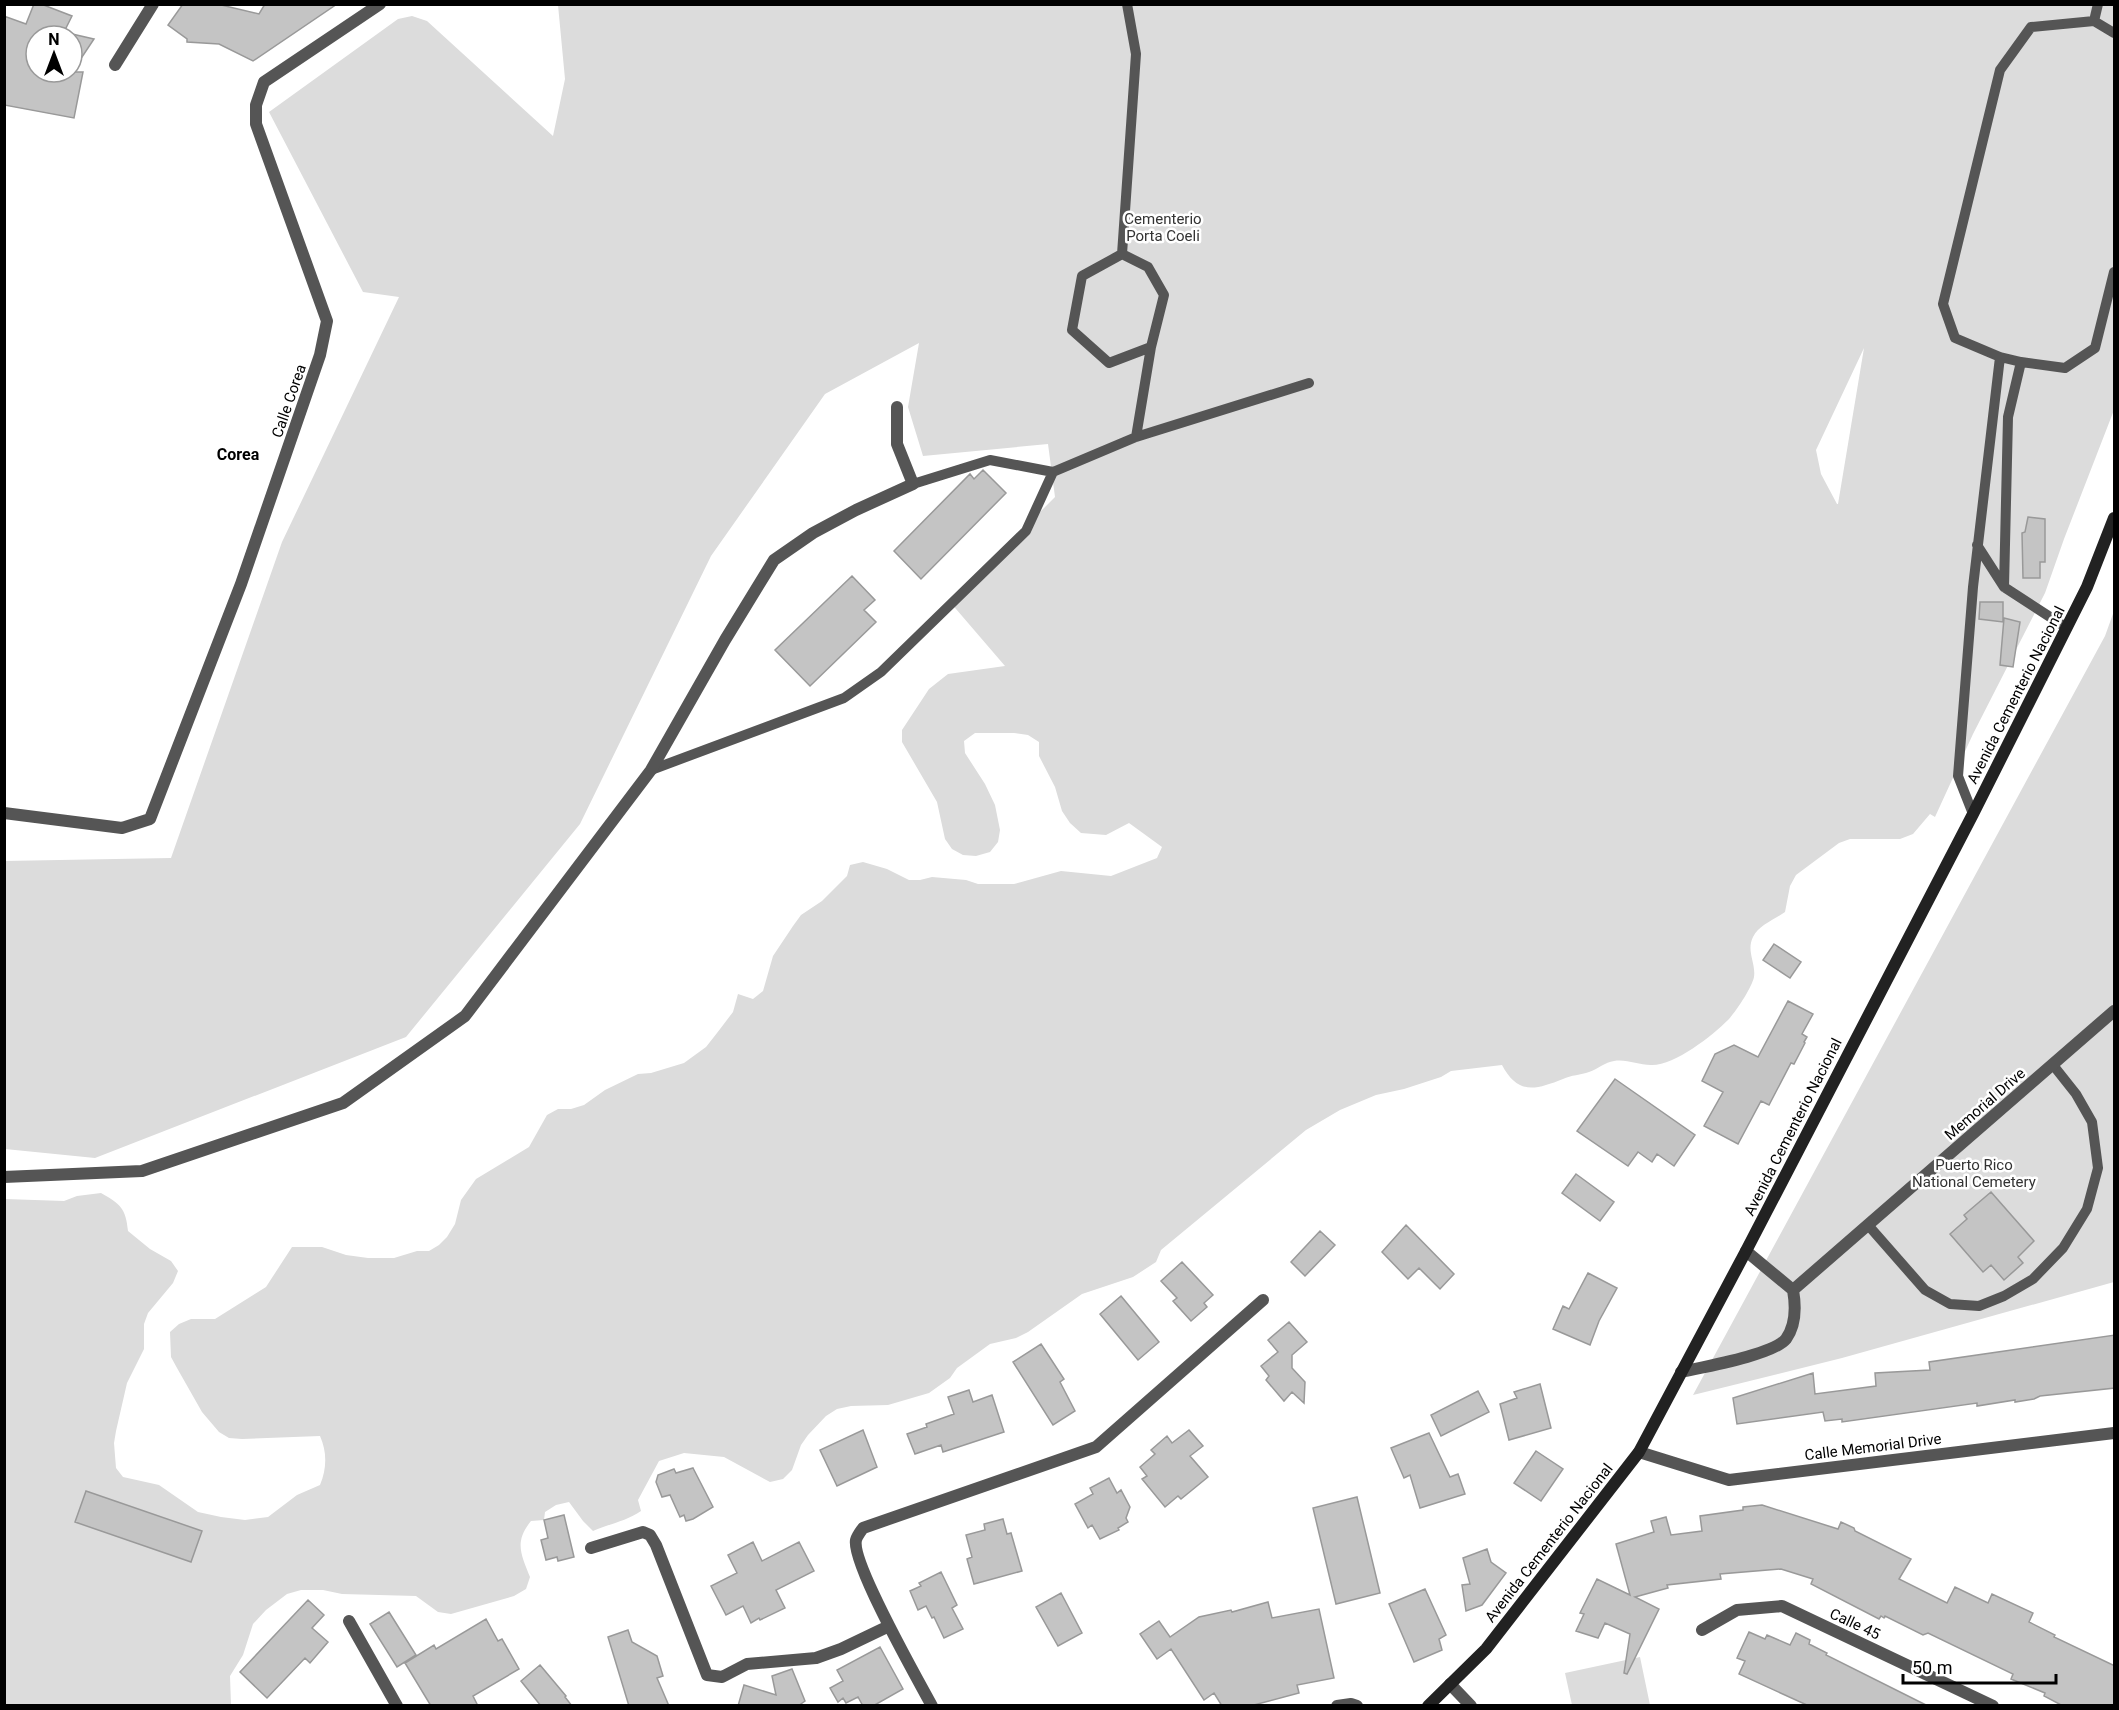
<svg xmlns="http://www.w3.org/2000/svg" width="2119" height="1710" viewBox="0 0 2119 1710" font-family="Roboto,sans-serif">
  <style>
    .green { fill: #dcdcdc; fill-rule: evenodd }
    .building { fill: #c4c4c4; stroke: #999; stroke-width: 1.5 }
    .lines { fill: none; stroke-linecap: round; stroke-linejoin: round }
    .lane { stroke: #555; stroke-width: 10 }
    .street { stroke: #555; stroke-width: 12 }
    .secondary { stroke: #222; stroke-width: 12 }
    .labels { text-anchor: middle; stroke-width: 5; stroke-linejoin: round; paint-order: stroke }
    .park-label { font-size: 15px; fill: #333; stroke: #fff }
    .street-label { font-size: 15px; fill: #000; stroke: #fff }
    .neighbourhood-label { font-size: 16px; font-weight: bold; fill: #000; stroke: #fff }
  </style>
  <rect width="100%" height="100%" fill="#fff"/>
  <path class="green" d="M 558,5 L 2114,5 L 2114,410 L 2064,539 L 2045,593 L 1973,734 L 1935,817 L 1930,814 L 1913,834 L 1900,839 L 1850,839 L 1839,843 L 1796,875 L 1790,886 L 1785,912 C 1774,920 1759,925 1753,937 C 1746,951 1756,963 1754,977 C 1752,987 1736,1012 1728,1020 C 1712,1036 1674,1066 1651,1065 C 1638,1065 1627,1059 1614,1061 C 1605,1062 1598,1069 1589,1072 C 1581,1075 1571,1075 1563,1079 C 1535,1090 1518,1095 1502,1065 L 1451,1071 L 1441,1077 L 1404,1089 L 1376,1095 L 1340,1110 L 1306,1130 L 1161,1250 L 1156,1262 L 1133,1277 L 1082,1294 L 1028,1332 L 1016,1338 L 990,1344 L 957,1368 L 950,1378 L 929,1393 L 888,1405 L 851,1406 L 837,1409 L 826,1416 L 808,1435 L 801,1445 L 792,1470 L 783,1479 L 770,1482 L 724,1457 L 684,1453 L 659,1461 L 638,1500 L 641,1511 C 627,1521 609,1524 593,1531 L 583,1521 L 569,1502 L 556,1505 L 545,1512 L 544,1520 L 531,1521 C 514,1542 521,1554 530,1577 L 526,1589 L 514,1596 L 451,1614 L 438,1612 L 416,1596 L 342,1594 L 323,1590 L 301,1590 L 287,1594 L 266,1610 L 253,1624 L 243,1655 L 230,1676 L 231,1705 L 5,1705 L 5,1199 L 64,1201 L 77,1196 L 101,1193 C 120,1204 126,1208 128,1231 L 150,1249 L 171,1261 L 178,1271 L 173,1283 L 148,1313 L 144,1324 L 144,1349 L 127,1383 L 116,1431 L 114,1443 L 116,1468 L 123,1477 L 159,1485 L 198,1512 L 221,1517 L 245,1520 L 268,1517 L 297,1495 L 320,1485 C 327,1468 327,1452 320,1436 L 242,1439 L 229,1438 L 219,1432 L 202,1412 L 177,1368 L 171,1357 L 170,1332 L 179,1324 L 191,1319 L 215,1319 L 266,1287 L 292,1247 L 322,1247 L 346,1255 L 368,1258 L 394,1258 L 417,1251 L 429,1251 L 439,1245 L 447,1237 L 455,1224 L 461,1200 L 476,1179 L 529,1147 L 547,1115 L 558,1109 L 571,1109 L 584,1105 L 605,1090 L 638,1074 L 651,1073 L 684,1063 L 706,1047 L 717,1033 L 733,1012 L 738,994 L 753,999 L 763,991 L 773,956 L 793,926 L 801,915 L 822,901 L 847,876 L 850,865 L 863,862 L 887,869 L 909,880 L 920,880 L 932,877 L 966,880 L 978,884 L 1014,884 L 1061,871 L 1111,876 L 1157,858 L 1162,847 L 1129,823 L 1106,835 L 1081,833 L 1070,823 L 1062,811 L 1055,787 L 1039,756 L 1039,742 L 1028,735 L 1014,733 L 975,733 L 964,741 L 965,753 L 985,784 L 995,805 L 1000,830 L 998,842 L 990,852 L 976,856 L 963,855 L 952,849 L 945,839 L 937,802 L 902,742 L 902,730 L 929,689 L 948,674 L 1005,666 L 950,602 L 1055,497 L 1048,444 L 923,456 L 908,407 L 919,343 L 825,394 L 711,556 L 580,824 L 406,1037 L 95,1158 L 5,1149 L 4,861 L 171,858 L 282,542 L 399,297 L 363,292 L 269,112 L 398,19 L 412,16 L 427,21 L 553,136 L 565,79 ZM 1864,348 L 1838,504 L 1837,504 L 1821,474 L 1816,450 Z
    M 2114,611 L 2114,1282 L 1842,1358 L 1693,1395 L 2105,636 Z
    M 1640,1657 L 1650,1705 L 1572,1705 L 1565,1673 Z"/>
  <path class="building" d="M 34,4 L 41,4 L 72,16 L 62,36 L 36,36 L 36,72 L 72,72 L 72,34 L 94,39 L 72,72 L 83,72 L 74,118 L 4,105 L 4,16 L 26,24 Z
    M 183,4 L 217,4 L 259,14 L 265,4 L 337,4 L 253,61 L 219,44 L 187,42 L 187,39 L 168,25 Z
    M 983,470 L 1006,493 L 921,579 L 894,551 L 970,474 L 974,479 Z
    M 2028,517 L 2045,519 L 2045,562 L 2040,562 L 2040,578 L 2023,578 L 2022,533 L 2025,532 Z
    M 852,576 L 875,600 L 864,610 L 876,622 L 810,686 L 775,650 Z
    M 1980,602 L 2003,602 L 2003,622 L 1979,619 Z
    M 2004,618 L 2020,622 L 2013,667 L 2000,665 Z
    M 1774,944 L 1801,962 L 1790,978 L 1763,960 Z
    M 1788,1001 L 1813,1014 L 1802,1034 L 1807,1037 L 1804,1042 L 1805,1043 L 1794,1064 L 1791,1063 L 1769,1105 L 1761,1101 L 1738,1144 L 1704,1126 L 1723,1092 L 1702,1081 L 1715,1054 L 1734,1045 L 1758,1057 Z
    M 1615,1079 L 1695,1135 L 1674,1166 L 1657,1154 L 1652,1162 L 1638,1152 L 1628,1166 L 1577,1131 Z
    M 1576,1174 L 1614,1202 L 1600,1221 L 1562,1193 Z
    M 1991,1192 L 2034,1241 L 2018,1257 L 2023,1263 L 2004,1280 L 1991,1265 L 1983,1272 L 1950,1234 L 1967,1219 L 1964,1215 Z
    M 1406,1225 L 1454,1274 L 1440,1289 L 1419,1268 L 1408,1279 L 1382,1252 Z
    M 1320,1231 L 1335,1245 L 1305,1276 L 1291,1262 Z
    M 1182,1262 L 1213,1295 L 1204,1303 L 1207,1307 L 1191,1321 L 1173,1301 L 1177,1298 L 1161,1281 Z
    M 1588,1273 L 1617,1288 L 1599,1321 L 1590,1345 L 1553,1329 L 1563,1306 L 1569,1309 Z
    M 1121,1296 L 1159,1342 L 1138,1360 L 1100,1314 Z
    M 1289,1322 L 1307,1342 L 1292,1355 L 1292,1368 L 1305,1382 L 1304,1403 L 1292,1392 L 1284,1401 L 1266,1380 L 1269,1376 L 1261,1366 L 1278,1352 L 1268,1340 Z
    M 2115,1335 L 2115,1388 L 2040,1396 L 2034,1399 L 2015,1402 L 2015,1400 L 1977,1406 L 1977,1403 L 1842,1422 L 1842,1419 L 1825,1421 L 1823,1412 L 1737,1424 L 1733,1398 L 1813,1373 L 1815,1394 L 1876,1386 L 1875,1373 L 1930,1370 L 1929,1362 Z
    M 1041,1344 L 1064,1379 L 1060,1382 L 1075,1411 L 1053,1425 L 1013,1362 Z
    M 1540,1384 L 1551,1428 L 1509,1440 L 1500,1404 L 1517,1398 L 1514,1392 Z
    M 969,1390 L 973,1402 L 992,1395 L 1004,1432 L 943,1452 L 941,1445 L 915,1454 L 907,1434 L 927,1427 L 926,1424 L 954,1414 L 948,1397 Z
    M 1478,1391 L 1489,1412 L 1441,1436 L 1431,1415 Z
    M 863,1430 L 877,1467 L 837,1486 L 820,1450 Z
    M 1189,1430 L 1203,1446 L 1190,1456 L 1208,1477 L 1181,1499 L 1178,1496 L 1165,1507 L 1142,1479 L 1147,1476 L 1140,1467 L 1155,1454 L 1151,1450 L 1167,1436 L 1172,1443 Z
    M 1429,1433 L 1450,1477 L 1458,1474 L 1465,1494 L 1420,1508 L 1410,1475 L 1404,1478 L 1391,1448 Z
    M 1536,1451 L 1563,1469 L 1541,1501 L 1514,1483 Z
    M 693,1468 L 713,1507 L 693,1519 L 686,1521 L 684,1515 L 680,1517 L 670,1495 L 662,1497 L 656,1482 L 658,1475 L 674,1469 L 676,1473 Z
    M 1109,1478 L 1117,1493 L 1121,1490 L 1130,1507 L 1126,1518 L 1128,1522 L 1118,1528 L 1119,1530 L 1100,1539 L 1092,1525 L 1088,1528 L 1075,1504 L 1093,1494 L 1090,1488 Z
    M 86,1491 L 202,1531 L 191,1562 L 75,1522 Z
    M 1357,1497 L 1380,1593 L 1336,1604 L 1313,1508 Z
    M 1762,1505 L 1838,1529 L 1841,1522 L 1854,1528 L 1855,1531 L 1911,1559 L 1899,1579 L 1947,1603 L 1955,1587 L 1988,1603 L 1992,1594 L 2033,1613 L 2029,1622 L 2055,1635 L 2054,1637 L 2115,1666 L 2115,1706 L 2063,1706 L 2044,1696 L 2045,1693 L 2011,1679 L 2013,1674 L 1928,1633 L 1923,1635 L 1885,1616 L 1884,1618 L 1881,1616 L 1879,1619 L 1811,1584 L 1813,1579 L 1781,1569 L 1720,1574 L 1721,1579 L 1667,1585 L 1668,1588 L 1635,1597 L 1659,1609 L 1627,1674 L 1624,1673 L 1630,1634 L 1605,1623 L 1598,1638 L 1576,1631 L 1584,1614 L 1580,1613 L 1597,1579 L 1630,1595 L 1616,1544 L 1654,1532 L 1651,1521 L 1666,1517 L 1671,1535 L 1702,1531 L 1700,1516 L 1743,1510 L 1743,1507 Z
    M 564,1515 L 574,1557 L 558,1561 L 557,1557 L 546,1560 L 541,1540 L 548,1538 L 544,1520 Z
    M 1003,1519 L 1007,1534 L 1011,1533 L 1022,1571 L 974,1584 L 967,1559 L 972,1557 L 966,1535 L 985,1530 L 984,1524 Z
    M 753,1542 L 762,1561 L 799,1542 L 814,1571 L 776,1590 L 785,1608 L 760,1620 L 759,1618 L 751,1623 L 743,1606 L 726,1615 L 711,1586 L 737,1573 L 728,1555 Z
    M 1487,1549 L 1491,1562 L 1506,1573 L 1482,1605 L 1466,1611 L 1462,1585 L 1470,1584 L 1463,1558 Z
    M 941,1572 L 957,1605 L 952,1608 L 963,1629 L 944,1638 L 934,1617 L 932,1618 L 926,1606 L 918,1610 L 910,1591 L 921,1586 L 919,1583 Z
    M 1425,1589 L 1446,1635 L 1439,1639 L 1442,1650 L 1414,1662 L 1389,1604 Z
    M 1061,1593 L 1082,1633 L 1058,1646 L 1036,1607 Z
    M 308,1600 L 324,1615 L 312,1628 L 328,1642 L 310,1663 L 305,1658 L 267,1698 L 240,1672 Z
    M 1268,1602 L 1272,1618 L 1319,1609 L 1334,1678 L 1297,1685 L 1299,1693 L 1250,1706 L 1222,1706 L 1214,1693 L 1204,1700 L 1171,1649 L 1157,1659 L 1140,1634 L 1159,1621 L 1170,1637 L 1199,1617 L 1231,1610 L 1232,1612 Z
    M 389,1612 L 416,1655 L 397,1667 L 370,1624 Z
    M 486,1619 L 498,1641 L 502,1639 L 519,1669 L 473,1696 L 478,1706 L 431,1706 L 405,1663 L 434,1645 L 436,1649 Z
    M 628,1630 L 632,1642 L 657,1656 L 663,1676 L 657,1678 L 669,1706 L 629,1706 L 608,1637 Z
    M 1749,1632 L 1765,1639 L 1767,1635 L 1790,1645 L 1796,1633 L 1810,1640 L 1809,1644 L 1827,1653 L 1826,1655 L 1928,1706 L 1809,1706 L 1739,1674 L 1745,1661 L 1737,1658 Z
    M 880,1647 L 903,1689 L 873,1706 L 863,1706 L 858,1697 L 846,1703 L 843,1698 L 838,1702 L 830,1688 L 843,1681 L 837,1670 Z
    M 540,1665 L 566,1696 L 565,1697 L 572,1706 L 541,1706 L 521,1681 Z
    M 792,1669 L 805,1701 L 798,1706 L 738,1706 L 744,1685 L 776,1695 L 772,1676 Z"/>
  <g class="lines">
    <path class="lane" d="M 2094,21 L 2098,4
      M 2114,33 L 2094,21 L 2031,27 L 2000,70 L 1943,304 L 1955,338 L 2000,357 L 2021,362 L 2065,368 L 2095,348 L 2114,272
      M 1122,254 L 1148,267 L 1164,295 L 1151,347 L 1109,363 L 1072,330 L 1082,276 Z
      M 1122,254 L 1136,54 L 1127,4
      M 1136,437 L 1151,347
      M 913,484 L 990,460 L 1053,472
      M 1977,545 L 2004,587 L 2067,628
      M 2004,587 L 2008,417 L 2021,362
      M 651,770 L 844,698 L 881,672 L 1026,531 L 1053,472 L 1136,437 L 1309,383
      M 1973,814 L 1958,776 L 1973,587 L 2000,357
      M 1868,1225 L 1925,1290 L 1950,1304 L 1979,1306 L 2004,1296 L 2033,1279 L 2063,1248 L 2087,1209 L 2098,1168 L 2092,1122 L 2076,1094 L 2053,1065"/>
    <path class="street" d="M 115,65 L 153,4
      M 4,813 L 122,828 L 150,819 L 241,584 L 320,355 L 327,321 L 256,124 L 256,105 L 264,82 L 380,4
      M 4,1177 L 142,1171 L 343,1103 L 465,1016 L 651,770 L 725,640 L 774,560 L 813,533 L 856,510 L 913,484 L 897,444 L 897,407
      M 1746,1251 L 1793,1290
      M 1681,1372 C 1703,1367 1773,1355 1786,1339 C 1796,1325 1796,1307 1793,1290 L 2114,1011
      M 1639,1452 L 1729,1480 L 2114,1433
      M 591,1548 L 643,1532 L 650,1535 L 656,1545 L 707,1675 L 722,1677 L 747,1664 L 816,1658 L 841,1649 L 889,1626
      M 349,1621 L 397,1706
      M 1702,1630 L 1737,1610 L 1782,1606 L 1993,1706
      M 1450,1684 L 1471,1706
      M 932,1706 C 918,1680 851,1562 856,1540 C 857,1536 861,1531 863,1528 L 1096,1447 L 1263,1300
      M 1337,1706 L 1351,1704 L 1357,1706"/>
    <path class="secondary" d="M 1428,1706 L 1486,1649 L 1639,1452 L 1746,1251 L 1973,814 L 2087,587 L 2114,518"/>
  </g>
  <g class="labels">
    <g class="park-label">
      <text x="1163" y="224">Cementerio<tspan x="1163" dy="17">Porta Coeli</tspan></text>
      <text x="1974" y="1170">Puerto Rico<tspan x="1974" dy="17">National Cemetery</tspan></text>
    </g>
    <g class="street-label">
      <text transform="translate(289 401) rotate(-71)" y="5">Calle Corea</text>
      <text transform="translate(2016 695) rotate(-63)" y="5">Avenida Cementerio Nacional</text>
      <text transform="translate(1985 1104) rotate(-41)" y="5">Memorial Drive</text>
      <text transform="translate(1793 1127) rotate(-63)" y="5">Avenida Cementerio Nacional</text>
      <text transform="translate(1873 1447) rotate(-7)" y="5">Calle Memorial Drive</text>
      <text transform="translate(1549 1543) rotate(-52)" y="5">Avenida Cementerio Nacional</text>
      <text transform="translate(1855 1624) rotate(25)" y="5">Calle 45</text>
    </g>
    <g class="neighbourhood-label">
      <text x="238" y="460">Corea</text>
    </g>
  </g>
  <rect width="2119" height="1710" fill="none" stroke="#000000" stroke-width="12"/>
  <g transform="translate(54 54)"><circle r="28" fill="#ffffff" stroke="#999999" stroke-width="1.5"/>
  <path d="M0-4.5L10 22L0 15L-10 22Z" fill="#000000"/>
  <text y="-9" font-size="16" font-weight="bold" text-anchor="middle" fill="#000000">N</text>
  </g>
  <path d="M1903 1674v9h153v-9" fill="none" stroke="#000000" stroke-width="3"/>
  <text x="1912" y="1674" font-size="18" fill="#000000" stroke="#ffffff" stroke-width="4.5" paint-order="stroke">50 m</text>
</svg>
